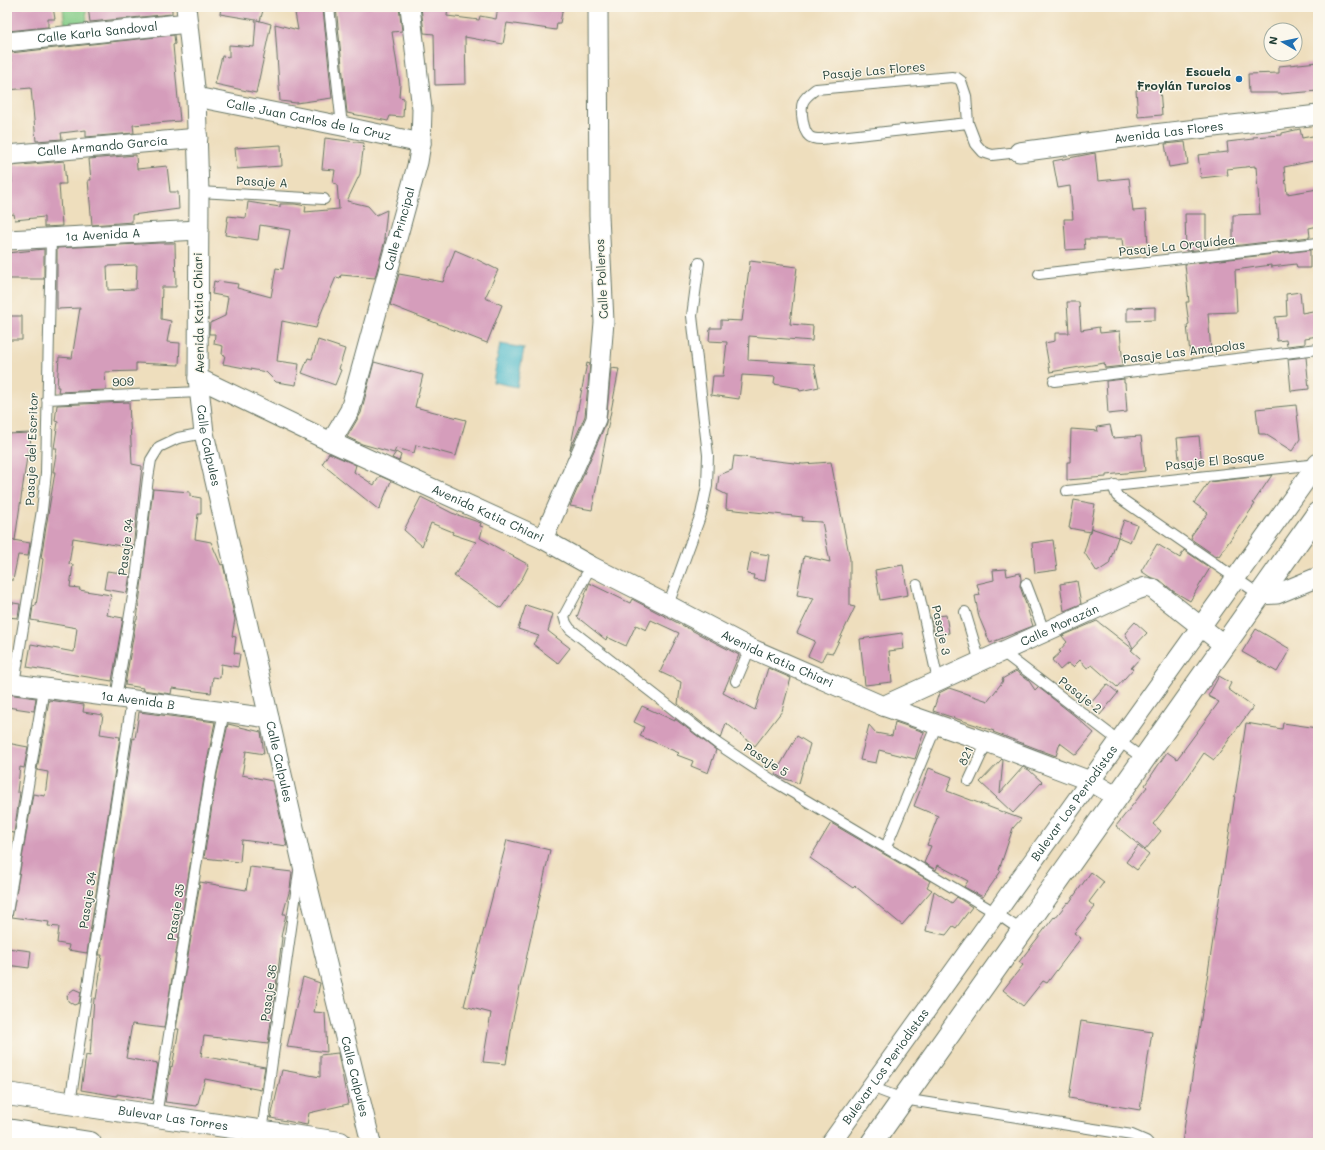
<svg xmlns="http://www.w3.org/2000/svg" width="1325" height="1150" viewBox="0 0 1325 1150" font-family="Mali,sans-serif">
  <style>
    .green { fill: #84cc87; stroke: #52845e }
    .water { fill: #4ebaca; stroke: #367c7f }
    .building { fill: #d59dbb; fill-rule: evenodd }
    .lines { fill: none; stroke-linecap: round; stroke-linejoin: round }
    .service-casing { stroke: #677564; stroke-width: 12 }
    .minor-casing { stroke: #677564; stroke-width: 21 }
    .tertiary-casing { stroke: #677564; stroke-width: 24 }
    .service { stroke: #fff; stroke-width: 10 }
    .minor { stroke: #fff; stroke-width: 19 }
    .tertiary { stroke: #fff; stroke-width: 22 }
    .poi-dot { fill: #1f6fb2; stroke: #fbf7ec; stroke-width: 1.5 }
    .labels { text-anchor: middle; stroke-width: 3; stroke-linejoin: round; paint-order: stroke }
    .street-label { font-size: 12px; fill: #1f3d34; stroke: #fbf7ec }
    .poi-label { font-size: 12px; font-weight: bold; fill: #1f3d34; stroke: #fbf7ec; text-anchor: end }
  </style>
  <rect width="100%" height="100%" fill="#fbf7ec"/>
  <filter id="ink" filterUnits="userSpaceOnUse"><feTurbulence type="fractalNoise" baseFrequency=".025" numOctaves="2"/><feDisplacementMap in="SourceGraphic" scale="8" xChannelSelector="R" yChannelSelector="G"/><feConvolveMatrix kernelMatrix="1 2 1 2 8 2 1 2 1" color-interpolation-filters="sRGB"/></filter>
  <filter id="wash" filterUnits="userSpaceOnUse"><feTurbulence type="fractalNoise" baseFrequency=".012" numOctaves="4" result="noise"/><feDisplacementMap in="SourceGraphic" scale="16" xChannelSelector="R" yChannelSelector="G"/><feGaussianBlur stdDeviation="0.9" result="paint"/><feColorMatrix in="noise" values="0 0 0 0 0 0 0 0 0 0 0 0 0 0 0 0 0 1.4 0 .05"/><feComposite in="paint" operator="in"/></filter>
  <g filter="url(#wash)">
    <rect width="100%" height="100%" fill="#eedebd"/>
    <path class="green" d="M 63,7 L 86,7 L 87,22 L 96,25 L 66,37 Z"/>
    <path class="water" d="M 500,344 L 524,348 L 517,387 L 493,382 Z"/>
    <g id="blocks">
      <path class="building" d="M 7,7 L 53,7 L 55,19 L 48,19 L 48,27 L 8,31 Z
        M 88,7 L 172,7 L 172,14 L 90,22 Z
        M 221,7 L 264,7 L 260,21 L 257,20 L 271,24 L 256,93 L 215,84 L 222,56 L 229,57 L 229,45 L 254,47 L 256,20 L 220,14 Z
        M 294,7 L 320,7 L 320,9 L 323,9 L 332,98 L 296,103 L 280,101 L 275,24 L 298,30 Z
        M 336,7 L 399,7 L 402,31 L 392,32 L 400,84 L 399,97 L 404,98 L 403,117 L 390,116 L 388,121 L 347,113 Z
        M 421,7 L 448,7 L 447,16 L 479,20 L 480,16 L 496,19 L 498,7 L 563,7 L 560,23 L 557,23 L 556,30 L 507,23 L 503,44 L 465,37 L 466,84 L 435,85 L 434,34 L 424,33 Z
        M 174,35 L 175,44 L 173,45 L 180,121 L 133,125 L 134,133 L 86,137 L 86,130 L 61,133 L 62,139 L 36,141 L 31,88 L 7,90 L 7,70 L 12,70 L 10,53 Z
        M 1318,62 L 1318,91 L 1281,94 L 1281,93 L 1249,93 L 1248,74 L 1279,73 L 1279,66 Z
        M 1160,88 L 1162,115 L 1138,117 L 1136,90 Z
        M 1300,129 L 1302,138 L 1318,135 L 1318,160 L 1284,167 L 1287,194 L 1318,189 L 1318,226 L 1309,228 L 1310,237 L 1233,246 L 1233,215 L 1260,214 L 1256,167 L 1255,168 L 1255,166 L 1227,169 L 1228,175 L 1201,178 L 1198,155 L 1228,152 L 1227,142 L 1253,139 L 1253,137 L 1282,135 L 1282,133 Z
        M 325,138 L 364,143 L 360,174 L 347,201 L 368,206 L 376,215 L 387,210 L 384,238 L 385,238 L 385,240 L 375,278 L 341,275 L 340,278 L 336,277 L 319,318 L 316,328 L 282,321 L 277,361 L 299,364 L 296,385 L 276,382 L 266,372 L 223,364 L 225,355 L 222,354 L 223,346 L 214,344 L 215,334 L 209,334 L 209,332 L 210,323 L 225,316 L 228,297 L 212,294 L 214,281 L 217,282 L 218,281 L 238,284 L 237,288 L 271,297 L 276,268 L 283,269 L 290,230 L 260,225 L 258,240 L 225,235 L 228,216 L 246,218 L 248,202 L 280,207 L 280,204 L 295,204 L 306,206 L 305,212 L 339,209 L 337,184 L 333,183 L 335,170 L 322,169 Z
        M 1185,142 L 1188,164 L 1169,167 L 1165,144 Z
        M 281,145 L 282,166 L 237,169 L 235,148 Z
        M 1095,153 L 1098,181 L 1129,178 L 1133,211 L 1146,210 L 1148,247 L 1123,248 L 1122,239 L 1084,239 L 1085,249 L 1066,250 L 1064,219 L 1073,219 L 1070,186 L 1058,188 L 1053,161 Z
        M 136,155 L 137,169 L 167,166 L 170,192 L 178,192 L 179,209 L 132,215 L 132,222 L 92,225 L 88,180 L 91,180 L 89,159 Z
        M 64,161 L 66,184 L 59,184 L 62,226 L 44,227 L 44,217 L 15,220 L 14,214 L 7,215 L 7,184 L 12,183 L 11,166 Z
        M 1185,214 L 1206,214 L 1206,249 L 1186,251 Z
        M 159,243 L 175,243 L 176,287 L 162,287 L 161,319 L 171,321 L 167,342 L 180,343 L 179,365 L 136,363 L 136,371 L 105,372 L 106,390 L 58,392 L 59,387 L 57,387 L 59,357 L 72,358 L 80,308 L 57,309 L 57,248 ZM 137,265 L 136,289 L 108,290 L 107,266 Z
        M 44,249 L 44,279 L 7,279 L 7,253 Z
        M 455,250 L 476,259 L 498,270 L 485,298 L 502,305 L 487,343 L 390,305 L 399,274 L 443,282 Z
        M 1310,250 L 1310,268 L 1297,268 L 1296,264 L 1271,267 L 1271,265 L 1235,270 L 1237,312 L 1208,313 L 1211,352 L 1190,354 L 1187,325 L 1189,324 L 1186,302 L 1189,302 L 1185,264 Z
        M 750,261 L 797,267 L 790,324 L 813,326 L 812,341 L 749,336 L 748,360 L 814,364 L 819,387 L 800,391 L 799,388 L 774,384 L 775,377 L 742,375 L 739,399 L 711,395 L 713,376 L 723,376 L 727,342 L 709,341 L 710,328 L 721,328 L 721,320 L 742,321 Z
        M 1300,292 L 1302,313 L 1318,310 L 1318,336 L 1305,338 L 1305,344 L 1287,346 L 1286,340 L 1277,341 L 1275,317 L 1287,316 L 1286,294 Z
        M 1067,302 L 1079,302 L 1081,330 L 1099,327 L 1100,333 L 1120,331 L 1123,366 L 1105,368 L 1104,363 L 1050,372 L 1045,343 L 1055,341 L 1055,333 L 1069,333 Z
        M 1155,307 L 1155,320 L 1127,321 L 1127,308 Z
        M 7,316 L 22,316 L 22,340 L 7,340 Z
        M 318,340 L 345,349 L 339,369 L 341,370 L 335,385 L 302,373 L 308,358 L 312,359 Z
        M 1306,357 L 1309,389 L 1291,391 L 1288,359 Z
        M 374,362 L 423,375 L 415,407 L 466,420 L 456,456 L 416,445 L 414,453 L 396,448 L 394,453 L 362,444 L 347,437 L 361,413 Z
        M 587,363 L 590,364 L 585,416 L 570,450 Z
        M 611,368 L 619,369 L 592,510 L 570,506 L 606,423 Z
        M 1124,379 L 1124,383 L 1125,383 L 1127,412 L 1108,414 L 1106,381 Z
        M 129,402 L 132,464 L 142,466 L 133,548 L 73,538 L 69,564 L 73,565 L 70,587 L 80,588 L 79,590 L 111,595 L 107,615 L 123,618 L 112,681 L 27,667 L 31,644 L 74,652 L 77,628 L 31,620 L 33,606 L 36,605 L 40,580 L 43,559 L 41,558 L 55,472 L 53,472 L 57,448 L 54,448 L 58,422 L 55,421 L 57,405 Z
        M 1296,405 L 1300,439 L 1292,451 L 1265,434 L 1259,434 L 1256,409 Z
        M 1110,425 L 1113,438 L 1141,436 L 1145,471 L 1106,475 L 1106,477 L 1067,480 L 1067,462 L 1070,462 L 1071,429 L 1098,431 L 1097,427 Z
        M 30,433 L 31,450 L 28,450 L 15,540 L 13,540 L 30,543 L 28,556 L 18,555 L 13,580 L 7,580 L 7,434 Z
        M 1199,436 L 1202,465 L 1180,468 L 1177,438 Z
        M 396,452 L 401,455 L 399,461 L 392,458 Z
        M 329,453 L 356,465 L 354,472 L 374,485 L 380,476 L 391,481 L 379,510 L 322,464 Z
        M 734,456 L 803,464 L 831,462 L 850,559 L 850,606 L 855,607 L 833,653 L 826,652 L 821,662 L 808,656 L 815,641 L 797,633 L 814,598 L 797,595 L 804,556 L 830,562 L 822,522 L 802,521 L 803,517 L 726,509 L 727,495 L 717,490 L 719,475 L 732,470 Z
        M 1272,475 L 1253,503 L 1255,504 L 1219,556 L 1217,555 L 1217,557 L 1191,539 L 1192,537 L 1191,536 L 1208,513 L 1194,503 L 1209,482 Z
        M 153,489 L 190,492 L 190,496 L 201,498 L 201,514 L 198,514 L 195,539 L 211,542 L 221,565 L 223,564 L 235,619 L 232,636 L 236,637 L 234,653 L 240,654 L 238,667 L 221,664 L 220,678 L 213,677 L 211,693 L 172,688 L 171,694 L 142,690 L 143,688 L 125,685 L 136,620 L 137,620 Z
        M 421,497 L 452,513 L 481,523 L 480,526 L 483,527 L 480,538 L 529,565 L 523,577 L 501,608 L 454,576 L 476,542 L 452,534 L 453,532 L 431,523 L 422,546 L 404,530 Z
        M 1074,500 L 1095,504 L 1090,532 L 1069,528 Z
        M 1124,520 L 1137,525 L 1130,542 L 1118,537 Z
        M 1091,528 L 1118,537 L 1109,564 L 1097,572 L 1084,552 Z
        M 1053,540 L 1057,570 L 1035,573 L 1032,543 Z
        M 1157,544 L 1180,558 L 1184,550 L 1210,568 L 1190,601 L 1173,591 L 1160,580 L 1150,577 L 1141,571 Z
        M 751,552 L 769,555 L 765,581 L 753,579 L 754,575 L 747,574 Z
        M 903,565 L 908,595 L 880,600 L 875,570 Z
        M 1006,569 L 1007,576 L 1020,573 L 1021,579 L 1020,586 L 1033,626 L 990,643 L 979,617 L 975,596 L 980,595 L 977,584 L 994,580 L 993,570 Z
        M 107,571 L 130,574 L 127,593 L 104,589 Z
        M 1077,581 L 1081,604 L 1064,611 L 1060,584 Z
        M 589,584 L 589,583 L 630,603 L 632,599 L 739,655 L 723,693 L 755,710 L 768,668 L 791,678 L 782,711 L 755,746 L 726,723 L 721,738 L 678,704 L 681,682 L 660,672 L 679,633 L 651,620 L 646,630 L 636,625 L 626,646 L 607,637 L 606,640 L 577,617 Z
        M 7,602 L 20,604 L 18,618 L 7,617 Z
        M 526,605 L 553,614 L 548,631 L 570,648 L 558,663 L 533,644 L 539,636 L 518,629 Z
        M 946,615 L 949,633 L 935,635 L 931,617 Z
        M 1097,621 L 1133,649 L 1131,650 L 1140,658 L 1131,668 L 1133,669 L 1117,687 L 1092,665 L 1087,668 L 1080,660 L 1073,667 L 1068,663 L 1060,670 L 1052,660 L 1061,652 L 1059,651 L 1067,642 L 1062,636 Z
        M 1135,622 L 1147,633 L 1133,648 L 1125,633 Z
        M 1256,629 L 1290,649 L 1277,672 L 1242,652 Z
        M 902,633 L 904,649 L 889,651 L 892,682 L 865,685 L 860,639 Z
        M 1016,671 L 1029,681 L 1035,690 L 1038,687 L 1075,716 L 1094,733 L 1076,755 L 1060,743 L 1056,756 L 993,732 L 994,731 L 933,711 L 939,693 L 949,688 L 988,701 L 1003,681 L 1002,679 Z
        M 1219,676 L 1231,683 L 1228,689 L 1253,707 L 1214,760 L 1204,753 L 1173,799 L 1153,824 L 1161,831 L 1145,850 L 1116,826 L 1147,787 L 1145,785 L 1167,752 L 1177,759 L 1219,702 L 1208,696 Z
        M 1107,684 L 1118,693 L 1100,715 L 1090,704 Z
        M 7,694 L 36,698 L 34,711 L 7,707 Z
        M 49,700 L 84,705 L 83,712 L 103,715 L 100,734 L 120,737 L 87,953 L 68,950 L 69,945 L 57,943 L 59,927 L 48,926 L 49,922 L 12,917 L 33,794 L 45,796 L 48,772 L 37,770 Z
        M 642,706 L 675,721 L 675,719 L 716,750 L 708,773 L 691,766 L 693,761 L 677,755 L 679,753 L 640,736 L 644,727 L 634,722 Z
        M 139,712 L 215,722 L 205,772 L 164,1028 L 132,1024 L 126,1058 L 158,1064 L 152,1100 L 117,1094 L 117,1096 L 81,1090 L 86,1055 L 90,1056 L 94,998 L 96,999 L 101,967 L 100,967 L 102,955 L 99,955 L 133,738 L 135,739 Z
        M 895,722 L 924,732 L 915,759 L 879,750 L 876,763 L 860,760 L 869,725 L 876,733 L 892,736 Z
        M 1246,723 L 1282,729 L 1283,723 L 1318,728 L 1318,1143 L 1182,1143 Z
        M 228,724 L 261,732 L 264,754 L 246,751 L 242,775 L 272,781 L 287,846 L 242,840 L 240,862 L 204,858 L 217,774 Z
        M 797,736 L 810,744 L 799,783 L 782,778 L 775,774 Z
        M 7,743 L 28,747 L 24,768 L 20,767 L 17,792 L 20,792 L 14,833 L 7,832 Z
        M 1002,759 L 1003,760 L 1000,793 L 1023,767 L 1029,770 L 1042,782 L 1013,813 L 980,782 Z
        M 929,768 L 952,777 L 947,791 L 1021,819 L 1013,828 L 999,870 L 1001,871 L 983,897 L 964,887 L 968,881 L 938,865 L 936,870 L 924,863 L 931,846 L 927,845 L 938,816 L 914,806 Z
        M 831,823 L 930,881 L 927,887 L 932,890 L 902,925 L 855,886 L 853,888 L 810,858 Z
        M 507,840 L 550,850 L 513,1019 L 506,1064 L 483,1062 L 491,1013 L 464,1006 Z
        M 1138,846 L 1149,855 L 1137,870 L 1126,862 Z
        M 250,867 L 292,872 L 290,889 L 283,914 L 286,914 L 281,937 L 282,937 L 279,963 L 268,1044 L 204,1036 L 201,1056 L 265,1067 L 261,1090 L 205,1079 L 197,1106 L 165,1102 L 171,1066 L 172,1067 L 179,1029 L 176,1029 L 200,882 L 246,890 Z
        M 1091,872 L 1104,882 L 1089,902 L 1095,907 L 1074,933 L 1081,938 L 1047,983 L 1043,981 L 1023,1006 L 1003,990 L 1023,965 L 1019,962 L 1054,917 L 1055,918 L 1068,902 L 1069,903 Z
        M 934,891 L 952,903 L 957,897 L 972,907 L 956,928 L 953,926 L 946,935 L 926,931 Z
        M 7,948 L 31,951 L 29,968 L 7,965 Z
        M 303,977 L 320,983 L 314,1012 L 325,1013 L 327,1052 L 287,1047 Z
        M 74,989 L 81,992 L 79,1003 L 74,1005 L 68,1001 L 67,996 L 70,992 Z
        M 1081,1021 L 1152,1032 L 1140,1110 L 1069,1098 Z
        M 338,1053 L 348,1104 L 309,1113 L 307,1125 L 271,1118 L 282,1070 L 320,1077 L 320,1055 Z"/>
    </g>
  </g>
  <g filter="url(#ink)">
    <use href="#blocks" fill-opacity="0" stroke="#677564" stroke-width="1"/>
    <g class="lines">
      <g class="service-casing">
        <path id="service" d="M 329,7 L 342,126
          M 968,123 L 821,139 C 817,139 812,139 809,136 C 803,131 800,109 803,102 C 806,96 811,93 816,89 L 952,77 L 957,78 L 961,81 L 966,96 L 968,123 L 976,144 L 983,152 L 992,155 L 1019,152
          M 199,192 L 324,199
          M 1039,274 L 1318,243
          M 1054,381 L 1318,349
          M 47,399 L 199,392
          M 1115,485 L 1115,491 L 1117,496 L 1260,595
          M 1067,491 L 1318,464
          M 591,566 L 564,616 L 566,623 L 570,629 L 718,744 L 775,782 L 996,913 L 1022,931
          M 1026,584 L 1044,631
          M 917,585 L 938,681
          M 668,605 L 701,514 L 707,486 L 708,455 L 692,316 L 699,263
          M 965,612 L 980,662
          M 1001,651 L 1119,741 L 1144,759
          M 736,681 L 750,648
          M 14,684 L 42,510 L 46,473 L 51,237
          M 116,698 L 136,578 L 148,478 L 151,460 L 159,447 L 178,438 L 204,433
          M 969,781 L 987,742
          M 886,847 L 937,724
          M 7,913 L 44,688
          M 871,1087 L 903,1099 L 1132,1135 L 1146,1141 L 1148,1143
          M 70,1103 L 132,700
          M 156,1116 L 211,773 L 224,712
          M 262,1132 L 299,872"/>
      </g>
      <g class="minor-casing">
        <g id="minor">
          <path id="s1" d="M 186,7 L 196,97 L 199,192 L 198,378 L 204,433 L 301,858 L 371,1143"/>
          <path id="s2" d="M 7,42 L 188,23"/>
          <path id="s3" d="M 196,97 L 342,126 L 421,143"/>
          <path id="s4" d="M 1019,152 L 1154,134 L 1318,115"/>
          <path id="s5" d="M 7,155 L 198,138"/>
          <path id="s6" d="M 7,240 L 199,230"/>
          <path id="s7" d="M 198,378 L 331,442 L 543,539 L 591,566 L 668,605 L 750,648 L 883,706 L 987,742 L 1090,781 L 1117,797"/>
          <path id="s8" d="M 331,442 L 350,410 L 418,162 L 421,143 L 422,109 L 410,7"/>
          <path d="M 543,539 L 596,419 L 604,322 L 599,216 L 598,7"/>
          <path d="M 1260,595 L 1277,594 L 1318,577"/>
          <path id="s9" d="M 7,683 L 269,718"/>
          <path id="s10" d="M 883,706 L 1137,590 L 1146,587 L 1153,589 L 1224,645"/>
          <path id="s11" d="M 831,1143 L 1318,463"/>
        </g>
      </g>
      <g class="tertiary-casing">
        <g id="tertiary">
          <path id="s12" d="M 7,1094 L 340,1143"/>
          <path d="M 7,1130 L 90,1143"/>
          <path d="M 872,1143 L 1318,513"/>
        </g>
      </g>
      <use href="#service" class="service"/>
      <use href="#minor" class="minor"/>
      <use href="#tertiary" class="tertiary"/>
    </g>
  </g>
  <circle class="poi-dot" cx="1239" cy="79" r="4"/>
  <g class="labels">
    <g class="street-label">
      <text dy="4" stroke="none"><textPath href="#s2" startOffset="91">Calle Karla Sandoval</textPath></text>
      <text transform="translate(874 71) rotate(-5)" y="4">Pasaje Las Flores</text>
      <text dy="4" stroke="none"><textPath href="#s3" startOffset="115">Calle Juan Carlos de la Cruz</textPath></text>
      <text dy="4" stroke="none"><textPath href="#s4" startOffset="151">Avenida Las Flores</textPath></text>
      <text dy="4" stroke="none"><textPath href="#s5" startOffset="96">Calle Armando García</textPath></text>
      <text transform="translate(262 182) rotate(3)" y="4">Pasaje A</text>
      <text dy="4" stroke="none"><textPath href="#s8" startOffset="225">Calle Principal</textPath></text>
      <text dy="4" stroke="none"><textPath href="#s6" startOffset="96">1a Avenida A</textPath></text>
      <text transform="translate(1177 246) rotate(-6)" y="4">Pasaje La Orquídea</text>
      <text transform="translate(602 279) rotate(-93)" y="4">Calle Polleros</text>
      <text transform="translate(199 313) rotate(-91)" y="4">Avenida Katia Chiari</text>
      <text transform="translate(1184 352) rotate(-7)" y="4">Pasaje Las Amapolas</text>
      <text transform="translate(123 382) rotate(-3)" y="4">909</text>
      <text dy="4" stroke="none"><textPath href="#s1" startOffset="440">Calle Calpules</textPath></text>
      <text transform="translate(32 449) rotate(-88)" y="4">Pasaje del Escritor</text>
      <text transform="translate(1215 461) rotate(-6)" y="4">Pasaje El Bosque</text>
      <text dy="4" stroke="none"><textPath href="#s7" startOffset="320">Avenida Katia Chiari</textPath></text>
      <text transform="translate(126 547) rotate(-83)" y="4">Pasaje 34</text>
      <text dy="4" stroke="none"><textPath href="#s10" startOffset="194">Calle Morazán</textPath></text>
      <text transform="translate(941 630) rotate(78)" y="4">Pasaje 3</text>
      <text dy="4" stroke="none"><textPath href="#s7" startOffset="644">Avenida Katia Chiari</textPath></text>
      <text transform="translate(1080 695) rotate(38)" y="4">Pasaje 2</text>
      <text dy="4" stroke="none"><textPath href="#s9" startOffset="132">1a Avenida B</textPath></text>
      <text transform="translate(966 756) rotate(-66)" y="4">821</text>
      <text transform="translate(766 760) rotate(33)" y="4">Pasaje 5</text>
      <text dy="4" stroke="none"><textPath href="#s1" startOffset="764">Calle Calpules</textPath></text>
      <text dy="4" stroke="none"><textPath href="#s11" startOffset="418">Bulevar Los Periodistas</textPath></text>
      <text transform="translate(88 900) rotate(-81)" y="4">Pasaje 34</text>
      <text transform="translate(176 912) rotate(-81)" y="4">Pasaje 35</text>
      <text transform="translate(269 993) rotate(-82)" y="4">Pasaje 36</text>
      <text dy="4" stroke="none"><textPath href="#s11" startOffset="94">Bulevar Los Periodistas</textPath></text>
      <text dy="4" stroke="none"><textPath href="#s1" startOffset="1088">Calle Calpules</textPath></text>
      <text dy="4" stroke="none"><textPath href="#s12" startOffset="168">Bulevar Las Torres</textPath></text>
    </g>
    <g class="poi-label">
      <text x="1231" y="76">Escuela<tspan x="1231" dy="14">Froylán Turcios</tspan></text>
    </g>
  </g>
  <rect width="1325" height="1150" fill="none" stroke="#fbf7ec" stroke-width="24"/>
  <g transform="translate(1283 42) rotate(279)"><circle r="19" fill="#fbf7ec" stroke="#a3ada2"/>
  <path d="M0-3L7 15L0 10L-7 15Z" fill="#1f6fb2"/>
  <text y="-6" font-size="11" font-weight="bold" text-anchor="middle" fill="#1f3d34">N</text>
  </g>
</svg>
